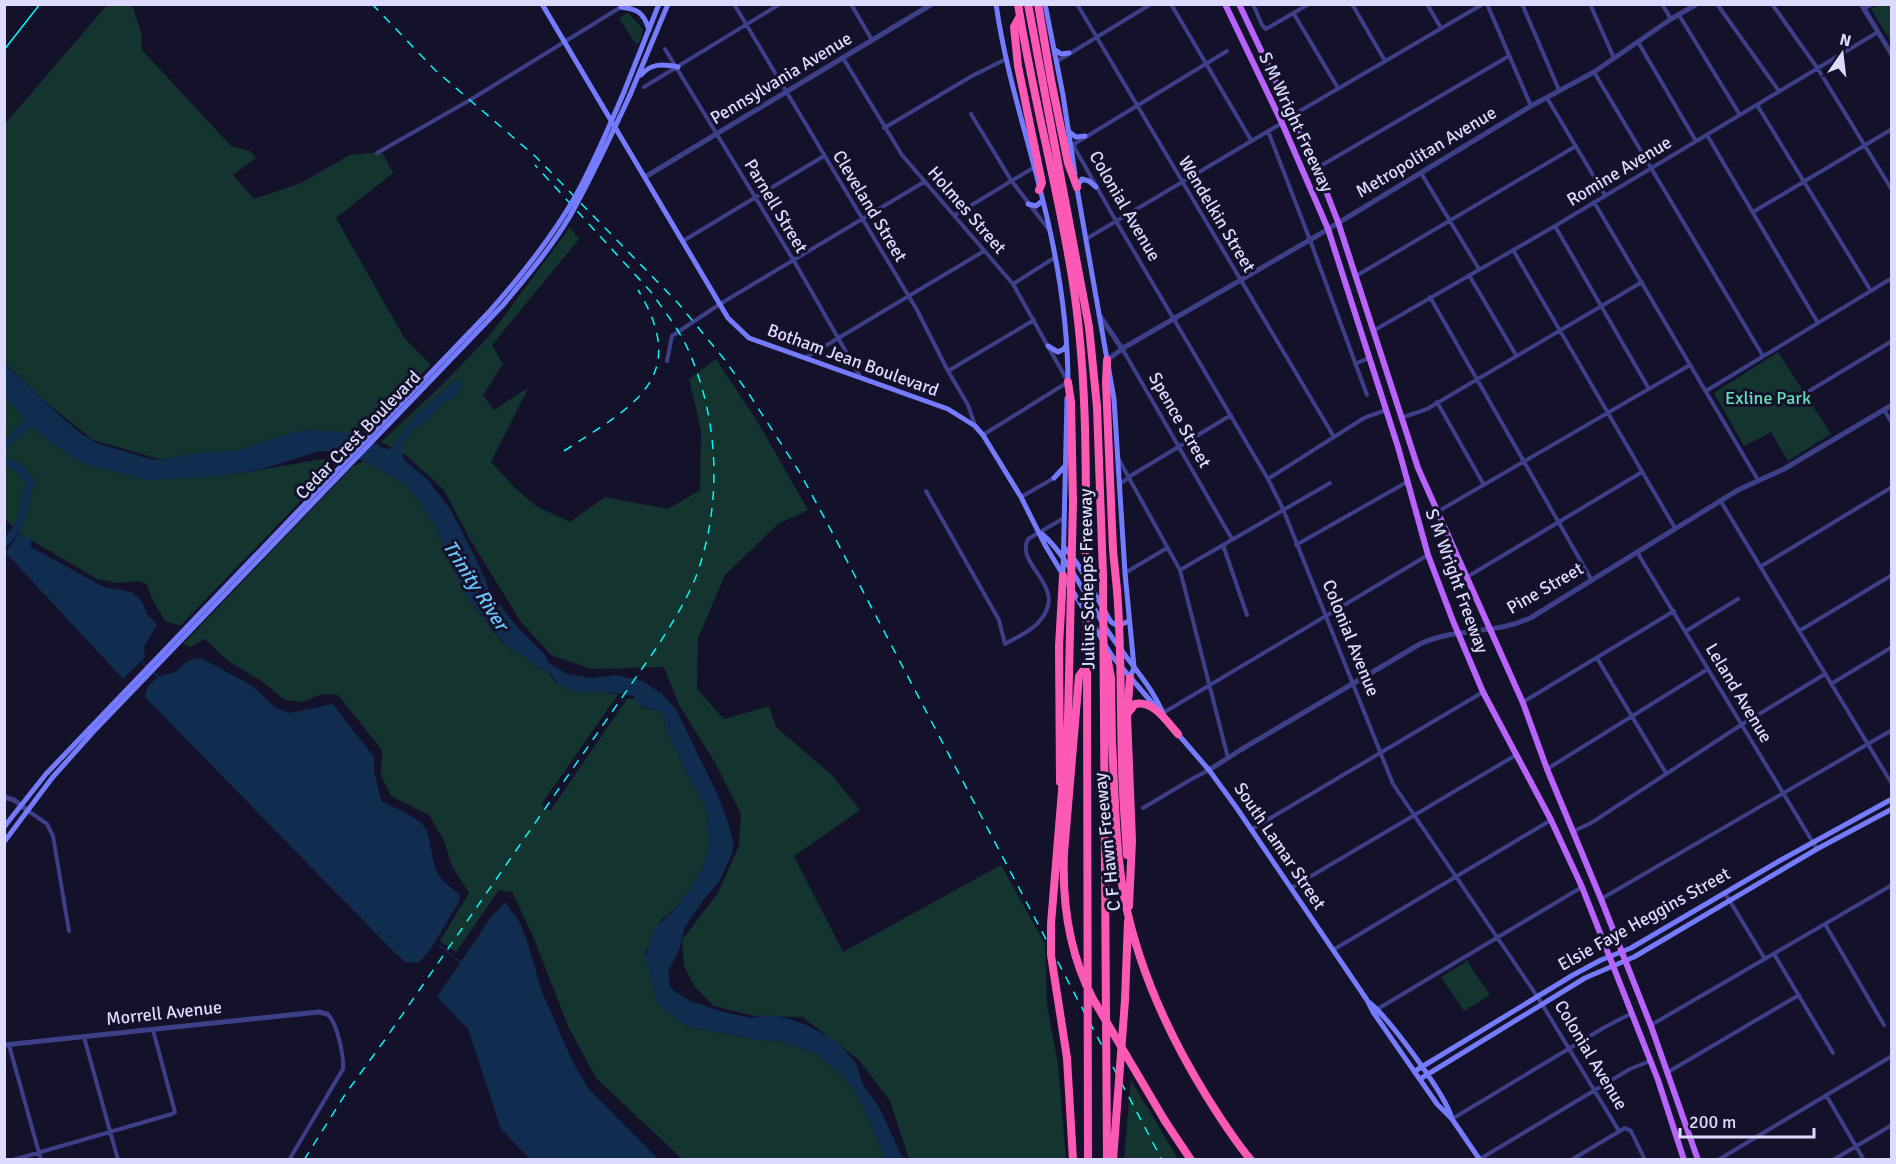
<svg xmlns="http://www.w3.org/2000/svg" width="1896" height="1164" viewBox="0 0 1896 1164" font-family="Signika,sans-serif">
  <style>
    .green { fill: #143430 }
    .water { fill: #102c4f }
    .lines { fill: none; stroke-linecap: round; stroke-linejoin: round }
    .stream { stroke: #102c4f; stroke-width: 1.5 }
    .river { stroke: #102c4f; stroke-width: 8 }
    .minor { stroke: #3d4088; stroke-width: 4 }
    .tertiary { stroke: #3d4088; stroke-width: 5 }
    .secondary { stroke: #747bfc; stroke-width: 5 }
    .primary { stroke: #b864fc; stroke-width: 6 }
    .motorway { stroke: #fb59b3; stroke-width: 8 }
    .tram { stroke: #0bf4fa; stroke-width: 1.5 }
    .rail { stroke: #0bf4fa; stroke-width: 1.5; stroke-dasharray: 9 8; stroke-linecap: butt }
    .secondary-bridge { stroke: #747bfc; stroke-width: 5 }
    .motorway-bridge { stroke: #fb59b3; stroke-width: 8 }
    .labels { text-anchor: middle; stroke-width: 6; stroke-linejoin: round; paint-order: stroke }
    .street-label { font-size: 18px; fill: #dcdbfe; stroke: #14112a }
    .park-label { font-size: 18px; fill: #67deb8; stroke: #14112a }
    .water-label { font-size: 20px; font-style: italic; fill: #6bc4fc; stroke: #14112a }
  </style>
  <rect width="100%" height="100%" fill="#14112a"/>
  <path class="green" d="M 1879,4 L 1891,5 L 1891,42 L 1871,9 Z
    M 107,5 L 132,5 L 141,32 L 142,50 L 231,146 L 250,151 L 256,158 L 233,175 L 254,199 L 301,183 L 350,155 L 382,152 L 393,173 L 336,218 L 405,339 L 431,365 L 357,437 L 169,462 L 93,440 L 42,399 L 5,363 L 4,125 Z
    M 628,13 L 643,29 L 640,42 L 636,44 L 619,18 Z
    M 570,227 L 579,239 L 492,345 L 503,364 L 483,395 L 494,410 L 529,387 L 491,462 L 516,489 L 536,506 L 570,522 L 605,497 L 668,509 L 700,490 L 701,430 L 689,379 L 716,359 L 759,424 L 808,510 L 778,524 L 725,575 L 698,638 L 697,689 L 724,719 L 769,706 L 776,727 L 832,775 L 860,810 L 794,856 L 843,952 L 1001,865 L 1045,944 L 1047,1005 L 1058,1064 L 1066,1159 L 909,1159 L 890,1101 L 859,1060 L 802,1017 L 754,1016 L 714,1006 L 695,987 L 684,966 L 682,940 L 718,893 L 739,846 L 741,814 L 714,761 L 679,705 L 664,667 L 592,669 L 551,655 L 521,622 L 471,541 L 444,490 L 407,456 L 381,442 L 442,385 L 491,334 Z
    M 1778,352 L 1831,434 L 1788,461 L 1771,432 L 1744,446 L 1714,393 Z
    M 4,391 L 22,408 L 30,426 L 173,477 L 241,473 L 324,459 L 322,479 L 180,626 L 165,621 L 152,599 L 147,585 L 139,581 L 117,583 L 97,579 L 19,533 L 5,519 Z
    M 364,461 L 403,482 L 418,499 L 437,529 L 445,552 L 475,608 L 504,645 L 529,659 L 537,668 L 548,672 L 556,683 L 610,694 L 619,693 L 541,805 L 550,811 L 627,699 L 636,698 L 643,708 L 660,711 L 665,718 L 664,726 L 690,780 L 706,805 L 710,844 L 702,870 L 677,907 L 661,920 L 645,954 L 653,981 L 655,997 L 659,1004 L 683,1024 L 691,1027 L 758,1040 L 781,1041 L 817,1054 L 848,1081 L 861,1102 L 885,1159 L 682,1159 L 596,1078 L 568,1026 L 533,936 L 512,892 L 499,890 L 456,952 L 440,941 L 469,893 L 452,866 L 444,841 L 429,815 L 391,796 L 381,775 L 382,750 L 338,695 L 322,694 L 302,702 L 285,700 L 260,680 L 228,661 L 205,639 L 191,647 L 183,644 L 353,466 Z
    M 1467,961 L 1490,995 L 1464,1011 L 1441,977 Z
    M 1131,1080 L 1178,1159 L 1124,1159 Z"/>
  <path class="water" d="M 5,364 L 58,414 L 82,434 L 96,443 L 150,459 L 160,460 L 195,453 L 236,451 L 287,434 L 305,430 L 333,431 L 364,436 L 383,448 L 389,449 L 396,443 L 411,420 L 454,381 L 460,382 L 458,396 L 446,401 L 439,406 L 428,421 L 412,430 L 400,449 L 404,460 L 427,479 L 450,509 L 475,557 L 492,595 L 519,629 L 545,655 L 549,663 L 567,674 L 591,678 L 618,675 L 642,681 L 661,693 L 676,709 L 719,798 L 728,822 L 734,846 L 731,856 L 719,882 L 704,899 L 685,927 L 679,950 L 668,972 L 670,986 L 674,991 L 690,1001 L 720,1011 L 751,1018 L 766,1015 L 787,1018 L 809,1026 L 837,1042 L 856,1063 L 862,1083 L 879,1107 L 903,1159 L 885,1159 L 861,1102 L 848,1081 L 817,1054 L 781,1041 L 758,1040 L 691,1027 L 683,1024 L 659,1004 L 655,997 L 653,981 L 645,959 L 654,929 L 677,907 L 702,870 L 710,844 L 706,805 L 690,780 L 664,726 L 665,718 L 660,711 C 645,706 644,712 634,696 L 619,693 L 577,692 L 559,686 L 551,674 L 537,668 L 528,659 L 505,645 L 466,596 L 445,552 L 437,529 L 418,499 L 403,482 L 364,461 L 336,452 L 320,451 L 258,470 L 212,477 L 146,480 L 82,463 L 44,438 L 5,398 Z
    M 19,533 L 31,539 L 31,547 L 104,587 L 132,592 L 142,602 L 147,614 L 157,624 L 144,647 L 145,657 L 123,679 L 6,553 Z
    M 201,658 L 251,685 L 276,708 L 289,713 L 333,704 L 374,757 L 374,771 L 381,801 C 393,807 422,818 427,831 C 431,844 432,860 437,872 C 442,883 453,887 460,896 L 459,902 L 428,953 L 418,963 L 405,962 L 392,950 L 145,697 L 148,686 L 158,677 L 175,672 L 189,660 Z
    M 505,902 L 519,921 L 527,941 L 542,992 L 572,1060 L 588,1088 L 658,1159 L 530,1159 L 501,1129 L 468,1029 L 437,997 L 491,917 Z"/>
  <g class="lines">
    <path class="stream" d="M 140,659 L 147,667
      M 152,671 L 160,678
      M 438,945 L 453,956
      M 456,959 L 461,962"/>
    <path class="river" d="M 4,446 L 36,416
      M 4,461 L 19,468 L 30,482 C 25,503 22,529 4,543"/>
    <path class="minor" d="M 734,4 L 917,310 L 948,371 L 968,405 L 975,425
      M 851,4 L 872,40
      M 1077,4 L 1334,437
      M 1171,4 L 1251,140
      M 1253,4 L 1262,25 L 1266,29 L 1309,4
      M 1352,4 L 1385,61
      M 1427,4 L 1441,28
      M 1487,4 L 1531,106
      M 1522,4 L 1559,90
      M 1590,4 L 1614,58
      M 1662,4 L 1671,19
      M 1717,4 L 1779,91
      M 1772,4 L 1818,69 L 1892,190
      M 1864,9 L 1872,4
      M 1294,14 L 1338,88
      M 1679,15 L 1740,115
      M 1638,42 L 1696,141
      M 665,49 L 794,261 L 861,378
      M 843,58 L 902,155 L 1013,284 L 1068,382 L 983,435
      M 1056,62 L 1151,4
      M 1594,72 L 1763,356
      M 644,87 L 780,4
      M 1547,98 L 1605,195
      M 1757,105 L 1871,291
      M 971,114 L 1011,180 L 1049,230
      M 1293,115 L 1483,4
      M 884,128 L 972,76 L 1006,59
      M 1268,131 L 1310,240 L 1367,395
      M 1707,135 L 1818,323
      M 1073,145 L 1116,221 L 1268,479 L 1283,509 L 1393,784 L 1537,996 L 1619,1131
      M 1071,146 L 1227,51
      M 377,153 L 470,100 L 621,7 L 620,4
      M 1317,168 L 1509,56
      M 1421,173 L 1479,269
      M 1594,202 L 1758,480
      M 1753,212 L 1892,129
      M 955,215 L 1033,168
      M 1555,226 L 1649,389
      M 1086,239 L 1282,123
      M 683,241 L 824,156
      M 1513,250 L 1675,528
      M 1469,275 L 1516,355
      M 1356,276 L 1576,146
      M 1013,284 L 1054,258
      M 1430,297 L 1591,579
      M 1373,331 L 1555,226 L 1878,32
      M 1123,350 L 1232,539
      M 805,358 L 984,251
      M 667,361 L 672,336 L 720,304 L 924,182
      M 1355,364 L 1369,358
      M 948,371 L 1034,320
      M 1706,391 L 1892,278
      M 1806,393 L 1892,341
      M 1437,402 L 1484,485
      M 1884,410 L 1892,423
      M 1401,418 L 1427,409 L 1642,282
      M 1119,460 L 1180,570 L 1228,758
      M 1268,479 L 1364,418 L 1386,410
      M 1120,484 L 1132,475 L 1231,415
      M 926,491 L 999,620 L 1005,644 C 1015,638 1029,632 1037,624 C 1073,587 1014,567 1028,539 L 1064,518
      M 1021,497 L 1054,478
      M 1720,500 L 1892,784
      M 1437,512 L 1690,365
      M 1223,545 L 1247,615
      M 1296,545 L 1407,482
      M 1637,552 L 1817,849
      M 1760,567 L 1892,487
      M 1180,570 L 1330,483
      M 1125,573 L 1167,548
      M 1467,577 L 1642,472
      M 1686,631 L 1738,599
      M 1799,631 L 1892,575
      M 1597,658 L 1666,773
      M 1831,684 L 1892,647
      M 1523,702 L 1674,611
      M 1163,713 L 1428,555
      M 1547,769 L 1708,669
      M 1143,808 L 1190,780 L 1209,770
      M 27,810 L 47,824 L 53,836 L 69,931
      M 1252,829 L 1483,692
      M 1574,831 L 1591,823 L 1741,725 L 1825,674
      M 1291,888 L 1516,755
      M 1725,893 L 1765,959
      M 1601,899 L 1892,730
      M 1825,924 L 1884,1025
      M 1333,950 L 1551,820
      M 1774,954 L 1833,1053
      M 1376,1010 L 1582,887
      M 1651,1025 L 1892,885
      M 84,1037 L 118,1160
      M 9,1045 L 41,1160
      M 1668,1072 L 1799,995
      M 1826,1095 L 1864,1160
      M 1452,1119 L 1605,1027 L 1632,1013
      M 1480,1159 L 1630,1069 L 1650,1061
      M 13,1160 L 172,1114 L 175,1112 L 153,1030
      M 289,1160 L 343,1069 C 344,1056 337,1021 327,1014
      M 1571,1160 L 1625,1128 L 1631,1131 L 1645,1160
      M 1718,1160 L 1892,1056
      M 1833,1160 L 1892,1125"/>
    <path class="tertiary" d="M 1861,4 L 1892,55
      M 645,177 L 932,4
      M 1100,316 L 1123,350
      M 1107,360 L 1125,347 L 1320,234 L 1531,106 L 1594,72 L 1671,19 L 1697,4
      M 1209,770 L 1242,749 L 1420,644 C 1456,627 1497,635 1532,617 L 1738,490 L 1784,469 L 1892,405
      M 4,797 L 14,800 L 27,810
      M 4,1045 L 319,1012 L 327,1014"/>
    <path class="secondary" d="M 542,4 L 728,318 L 749,338 L 948,409 L 975,426 L 983,435 L 1021,497 L 1045,545 L 1112,656 L 1154,705
      M 996,4 C 1007,82 1034,155 1050,231 C 1061,281 1068,334 1068,385
      M 1045,4 L 1063,95 L 1075,174
      M 621,7 C 638,9 644,13 649,30
      M 1054,49 L 1061,54 L 1069,53
      M 641,75 C 651,63 663,64 678,67
      M 624,92 L 659,4
      M 630,95 L 668,4
      M 1068,131 L 1076,137 L 1085,136
      M 1076,183 L 1114,399 L 1125,573 L 1134,667 L 1130,678
      M 1078,185 L 1082,179 L 1089,181 L 1096,187
      M 1028,204 L 1036,206 L 1042,201
      M 1048,346 L 1058,352 L 1064,349 L 1066,346
      M 1054,478 L 1065,466
      M 1042,534 C 1068,556 1089,603 1109,633 C 1127,660 1150,683 1163,713
      M 1064,547 L 1077,563 L 1111,622 L 1118,626 L 1129,621
      M 1063,574 L 1067,398
      M 1177,733 L 1209,770 L 1236,807 L 1367,1000 L 1373,1012 L 1437,1104 L 1452,1119 L 1480,1160
      M 4,827 L 46,774 L 90,728
      M 4,842 L 52,778 L 93,732 L 503,305
      M 1370,1003 C 1391,1021 1446,1095 1452,1119
      M 1415,1071 L 1573,975 L 1601,960 L 1631,948 L 1781,860 L 1892,799
      M 1420,1079 L 1585,978 L 1634,957 L 1817,849 L 1892,809"/>
    <path class="primary" d="M 1225,4 L 1282,123 L 1328,229 L 1398,447 L 1428,555 L 1453,621 L 1483,692 L 1551,820 L 1582,887 L 1658,1080 L 1684,1160
      M 1239,4 L 1317,168 L 1338,222 L 1418,468 L 1523,703 L 1547,769 L 1601,899 L 1651,1026 L 1698,1160"/>
    <path class="motorway" d="M 1018,4 C 1033,100 1060,194 1074,290 C 1087,379 1086,468 1086,558
      M 1028,4 L 1089,327 L 1097,407 L 1103,575
      M 1038,4 L 1051,80 L 1068,163 L 1077,187
      M 1020,16 L 1014,27 L 1018,66 L 1042,183 L 1039,190
      M 1107,360 L 1106,382 L 1113,550 L 1117,590
      M 1068,382 L 1071,402 L 1073,502
      M 1128,713 L 1135,704 C 1154,700 1167,722 1178,734
      M 1112,742 C 1115,793 1115,846 1124,896 C 1138,969 1168,1034 1207,1097 C 1221,1119 1234,1140 1251,1160
      M 1060,782 L 1059,646 L 1063,576
      M 1124,809 L 1127,855
      M 1064,853 L 1079,676 L 1087,665 L 1087,651
      M 1129,906 L 1132,841 L 1127,715 L 1130,678
      M 1125,1000 L 1128,921
      M 1165,1121 L 1191,1160"/>
    <path class="tram" d="M 4,50 L 40,4"/>
    <path class="rail" d="M 372,4 L 435,70 L 536,157 L 678,303 L 724,359 L 749,394 L 800,473 L 825,519 L 1162,1160
      M 564,451 C 631,407 692,379 638,290
      M 304,1160 L 346,1093 L 384,1041 L 657,647 C 671,625 685,603 695,579 C 722,508 720,425 690,354 C 681,332 665,312 651,292 L 535,165"/>
    <path class="secondary-bridge" d="M 503,305 C 527,276 551,248 570,216 C 592,177 611,136 630,95
      M 90,728 L 489,312 C 521,276 551,239 575,197 C 594,163 609,127 624,92"/>
    <path class="motorway-bridge" d="M 1086,558 L 1087,651
      M 1103,575 L 1107,1160
      M 1117,590 C 1123,663 1119,736 1124,809
      M 1107,656 L 1111,678 L 1112,742
      M 1087,665 L 1088,1160
      M 1064,853 C 1062,903 1070,955 1093,999 L 1165,1121
      M 1073,1160 L 1067,1058 L 1051,955 L 1051,924 L 1068,718 L 1073,502
      M 1113,1160 L 1125,1000"/>
  </g>
  <g class="labels">
    <g class="street-label">
      <text transform="translate(781 78) rotate(-31)" y="6">Pennsylvania Avenue</text>
      <text transform="translate(1296 122) rotate(65)" y="6">S M Wright Freeway</text>
      <text transform="translate(1426 152) rotate(-31)" y="6">Metropolitan Avenue</text>
      <text transform="translate(1619 171) rotate(-31)" y="6">Romine Avenue</text>
      <text transform="translate(776 206) rotate(59)" y="6">Parnell Street</text>
      <text transform="translate(870 206) rotate(59)" y="6">Cleveland Street</text>
      <text transform="translate(1125 206) rotate(60)" y="6">Colonial Avenue</text>
      <text transform="translate(967 210) rotate(49)" y="6">Holmes Street</text>
      <text transform="translate(1217 214) rotate(59)" y="6">Wendelkin Street</text>
      <text transform="translate(853 360) rotate(20)" y="6">Botham Jean Boulevard</text>
      <text transform="translate(1180 420) rotate(60)" y="6">Spence Street</text>
      <text transform="translate(358 435) rotate(-46)" y="6">Cedar Crest Boulevard</text>
      <text transform="translate(1087 579) rotate(-91)" y="6">Julius Schepps Freeway</text>
      <text transform="translate(1457 581) rotate(70)" y="6">S M Wright Freeway</text>
      <text transform="translate(1545 588) rotate(-30)" y="6">Pine Street</text>
      <text transform="translate(1351 638) rotate(68)" y="6">Colonial Avenue</text>
      <text transform="translate(1739 693) rotate(59)" y="6">Leland Avenue</text>
      <text transform="translate(1107 842) rotate(-96)" y="6">C F Hawn Freeway</text>
      <text transform="translate(1280 846) rotate(56)" y="6">South Lamar Street</text>
      <text transform="translate(1644 919) rotate(-29)" y="6">Elsie Faye Heggins Street</text>
      <text transform="translate(164 1013) rotate(-6)" y="6">Morrell Avenue</text>
      <text transform="translate(1591 1055) rotate(59)" y="6">Colonial Avenue</text>
    </g>
    <g class="park-label">
      <text x="1768" y="404">Exline Park</text>
    </g>
    <g class="water-label">
      <text transform="translate(476 585) rotate(57)" y="7">Trinity River</text>
    </g>
  </g>
  <rect width="1896" height="1164" fill="none" stroke="#dcdbfe" stroke-width="12"/>
  <g transform="translate(1842 54) rotate(14)" stroke="#14112a" stroke-width="4.5" paint-order="stroke">
  <path d="M0-4.5L10 22L0 15L-10 22Z" fill="#dcdbfe"/>
  <text y="-9" font-size="16" font-weight="bold" text-anchor="middle" fill="#dcdbfe">N</text>
  </g>
  <path d="M1680 1128v9h134v-9" fill="none" stroke="#dcdbfe" stroke-width="3"/>
  <text x="1689" y="1128" font-size="18" fill="#dcdbfe" stroke="#14112a" stroke-width="4.5" paint-order="stroke">200 m</text>
</svg>
